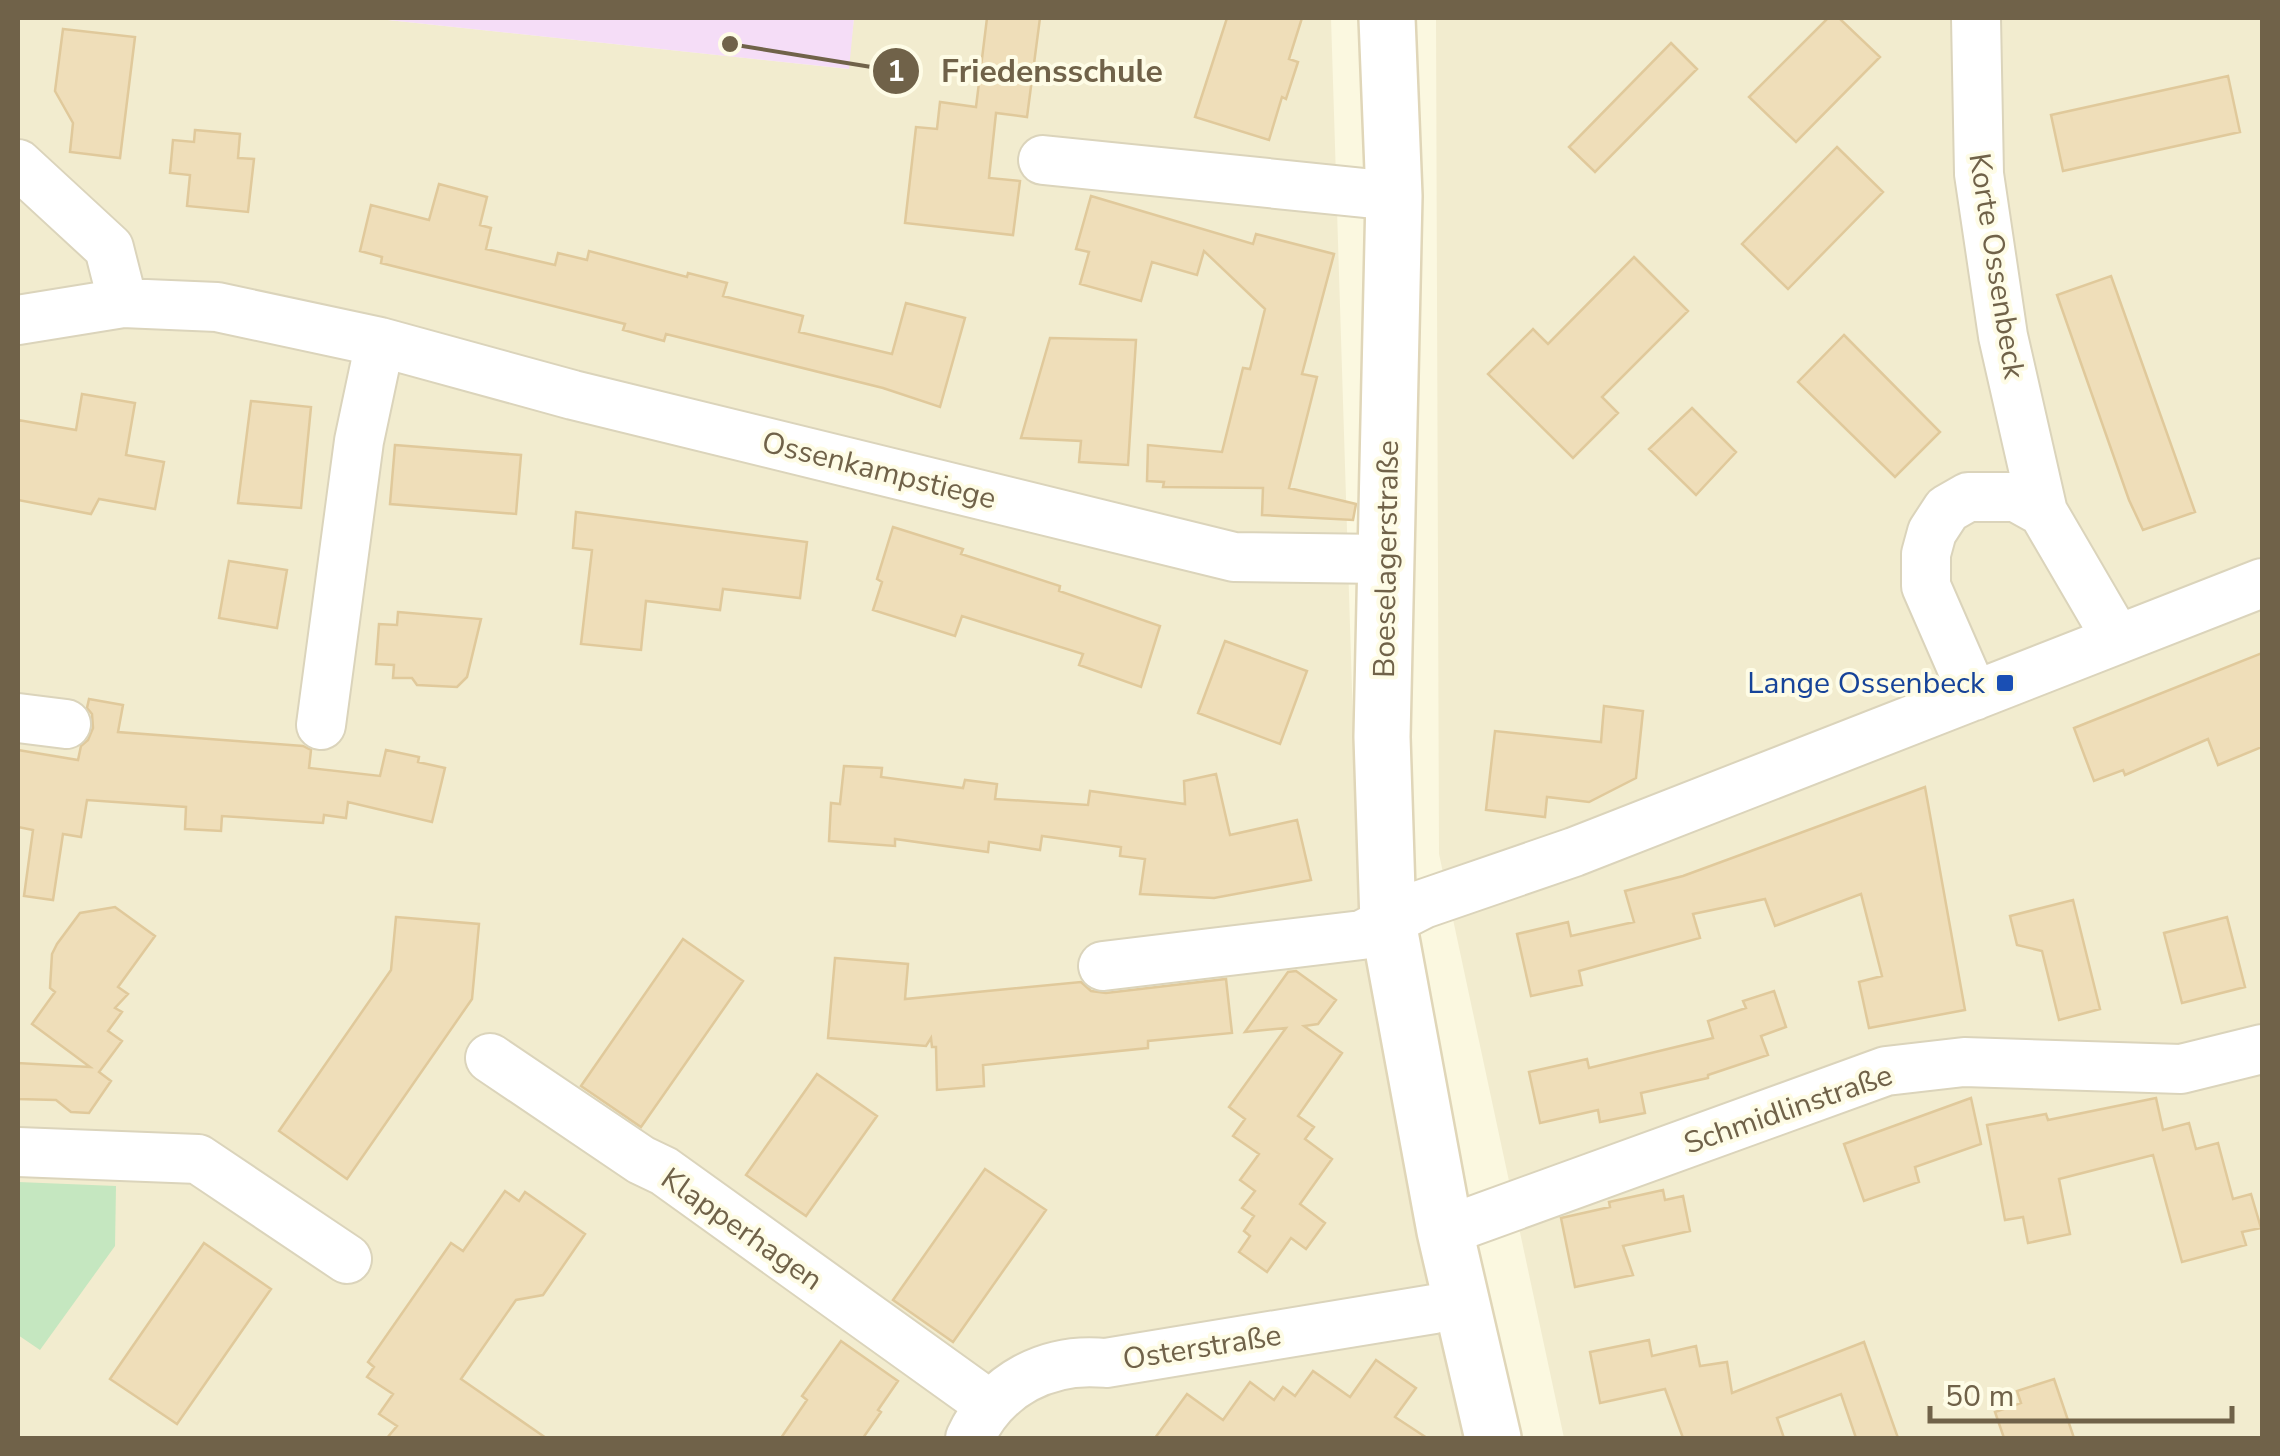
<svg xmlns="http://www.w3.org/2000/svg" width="2280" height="1456" viewBox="0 0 2280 1456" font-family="'Nunito Sans',sans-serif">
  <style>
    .residential { fill: #f2eccf }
    .education { fill: #f5ddf7 }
    .green { fill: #c5e7c0 }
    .building { fill: #efdeb9; stroke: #e0c99b; stroke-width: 2.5 }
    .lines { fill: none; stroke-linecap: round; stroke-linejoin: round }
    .street-casing { stroke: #dbd4bb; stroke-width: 52 }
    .secondary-casing { stroke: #e0d6b8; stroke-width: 60 }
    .street { stroke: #fff; stroke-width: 48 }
    .secondary { stroke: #fff; stroke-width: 55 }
    .transit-dot { fill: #1a4fb4; stroke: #fefce6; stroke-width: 4 }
    .labels { text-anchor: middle; stroke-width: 8; stroke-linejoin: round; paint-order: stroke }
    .street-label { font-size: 30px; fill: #706249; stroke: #fefce6 }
    .transit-label { font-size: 30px; fill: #164399; stroke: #fefce6; text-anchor: end }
    .leader { fill: none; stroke: #706249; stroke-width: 4 }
    .callout-dot { fill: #706249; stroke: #fefce6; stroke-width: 4 }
    .mark-label { font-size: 30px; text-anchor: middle; font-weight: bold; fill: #fff }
    .callout-label { font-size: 32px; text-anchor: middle; font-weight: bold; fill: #706249; stroke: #fefce6; stroke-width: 8; stroke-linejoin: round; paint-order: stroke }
  </style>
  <rect width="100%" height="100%" fill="#fbf8e0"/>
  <path class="residential" d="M 18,18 L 369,18 L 848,69 L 854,18 L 1331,18 L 1353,722 L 1465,1438 L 18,1438 Z
    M 1436,18 L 2262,18 L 2262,1438 L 1564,1438 L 1439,854 Z"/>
  <path class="education" d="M 369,18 L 854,18 L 849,69 Z"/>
  <path class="green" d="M 18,1182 L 116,1186 L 115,1246 L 40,1350 L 18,1335 Z"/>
  <path class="building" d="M 987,18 L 1040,18 L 1027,117 L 996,113 L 989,178 L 1020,181 L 1013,235 L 905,223 L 916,127 L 937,129 L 940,102 L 976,107 Z
    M 1227,18 L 1302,18 L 1289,59 L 1298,62 L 1286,99 L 1282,97 L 1269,140 L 1195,117 Z
    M 1828,18 L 1839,18 L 1880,57 L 1796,142 L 1749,97 Z
    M 63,29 L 135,37 L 120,158 L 70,152 L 73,123 L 55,91 Z
    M 1671,43 L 1697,69 L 1595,172 L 1569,147 Z
    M 2228,76 L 2240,132 L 2063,171 L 2051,115 Z
    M 195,130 L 240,134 L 238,158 L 254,159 L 248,212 L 187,206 L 190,175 L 170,173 L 173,140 L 194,142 Z
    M 1837,147 L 1883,192 L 1788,289 L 1742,244 Z
    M 439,184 L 487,197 L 480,225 L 491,228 L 486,249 L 555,265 L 558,253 L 587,260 L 589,251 L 687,277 L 688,273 L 727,283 L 723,296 L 803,316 L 799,332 L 892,354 L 906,303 L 965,318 L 940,407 L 883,388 L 666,334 L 664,341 L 623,330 L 625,324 L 381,263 L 382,257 L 360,251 L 371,205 L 429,220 Z
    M 1091,196 L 1253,244 L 1256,234 L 1334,254 L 1302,374 L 1317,377 L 1289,488 L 1356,504 L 1353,520 L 1262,515 L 1263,488 L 1163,487 L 1164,482 L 1147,481 L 1148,445 L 1222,452 L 1243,368 L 1250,369 L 1265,309 L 1204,251 L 1197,275 L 1152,262 L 1141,301 L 1080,284 L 1089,252 L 1076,249 Z
    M 1634,257 L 1688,311 L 1602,397 L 1618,413 L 1573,458 L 1488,374 L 1533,329 L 1548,344 Z
    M 2111,276 L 2195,512 L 2143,530 L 2129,500 L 2057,295 Z
    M 1844,335 L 1940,432 L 1895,477 L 1798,382 Z
    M 1050,338 L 1136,340 L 1128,465 L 1079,462 L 1081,441 L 1021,438 Z
    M 82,394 L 135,403 L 126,455 L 164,462 L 155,509 L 99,499 L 91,514 L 18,500 L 18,420 L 76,430 Z
    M 251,401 L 311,407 L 301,508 L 238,503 Z
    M 1692,408 L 1736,452 L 1696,495 L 1649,449 Z
    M 395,445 L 521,455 L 516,514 L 390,504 Z
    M 576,512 L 807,542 L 800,598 L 723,589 L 720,610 L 646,601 L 641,650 L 581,644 L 592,550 L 573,548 Z
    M 893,527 L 963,549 L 961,554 L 1060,586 L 1059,591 L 1160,626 L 1141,687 L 1079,665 L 1083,654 L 962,616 L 955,636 L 873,610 L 882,582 L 877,579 Z
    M 229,561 L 287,570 L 277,628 L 219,618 Z
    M 398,612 L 481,619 L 467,677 L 457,687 L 417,685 L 412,678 L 393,678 L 394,665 L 376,664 L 379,624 L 397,625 Z
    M 1225,641 L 1307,671 L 1280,744 L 1198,713 Z
    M 2262,653 L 2262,747 L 2218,765 L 2208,739 L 2125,775 L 2123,770 L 2094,781 L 2074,728 Z
    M 89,699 L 123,705 L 118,732 L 303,746 L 311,750 L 309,768 L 380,776 L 386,750 L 419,757 L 418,762 L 445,768 L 432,822 L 348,802 L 346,818 L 324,815 L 323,823 L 222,816 L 221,831 L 185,829 L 186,807 L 87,800 L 81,837 L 63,834 L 53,900 L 24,896 L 33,830 L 18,827 L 18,750 L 78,760 L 81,746 L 88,740 L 93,728 L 92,714 L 87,708 Z
    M 1604,706 L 1643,711 L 1636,778 L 1589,802 L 1547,797 L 1545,817 L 1486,810 L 1495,731 L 1601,742 Z
    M 844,766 L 882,768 L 881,777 L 963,788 L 965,780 L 997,784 L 995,799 L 1088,805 L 1090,791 L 1185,804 L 1184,781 L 1216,774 L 1230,835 L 1297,820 L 1311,880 L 1214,898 L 1140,894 L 1145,859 L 1120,856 L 1121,847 L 1042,836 L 1040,850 L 989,842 L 988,852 L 895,839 L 895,846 L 829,841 L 831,803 L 840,804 Z
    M 1925,787 L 1965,1010 L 1869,1028 L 1859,982 L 1882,976 L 1861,894 L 1775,926 L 1765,899 L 1693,914 L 1700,938 L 1579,971 L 1582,985 L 1531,996 L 1517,934 L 1568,922 L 1571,936 L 1634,922 L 1625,891 L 1683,876 Z
    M 2073,900 L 2100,1009 L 2059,1020 L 2042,951 L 2017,945 L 2010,916 Z
    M 115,907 L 155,936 L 118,987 L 128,994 L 115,1008 L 122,1012 L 108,1031 L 122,1041 L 99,1072 L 111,1081 L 89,1113 L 71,1112 L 56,1100 L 18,1099 L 18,1063 L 90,1067 L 32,1024 L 55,992 L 50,988 L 52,954 L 57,944 L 80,913 Z
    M 396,917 L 479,924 L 472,999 L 347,1179 L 279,1131 L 391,970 Z
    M 2227,917 L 2245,987 L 2182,1003 L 2164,933 Z
    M 683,939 L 743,981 L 641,1127 L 581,1086 Z
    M 835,958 L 908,964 L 905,999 L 1081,982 L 1091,991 L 1106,993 L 1226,979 L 1232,1033 L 1148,1041 L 1148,1048 L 983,1065 L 984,1086 L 937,1090 L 936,1047 L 932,1047 L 931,1038 L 926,1046 L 828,1038 Z
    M 1296,971 L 1336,1000 L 1318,1024 L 1304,1026 L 1342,1053 L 1298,1116 L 1314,1127 L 1305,1139 L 1332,1159 L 1300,1204 L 1325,1223 L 1306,1249 L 1291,1238 L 1267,1272 L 1239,1252 L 1250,1236 L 1244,1231 L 1254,1216 L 1242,1208 L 1255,1191 L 1240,1180 L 1259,1154 L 1233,1136 L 1245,1119 L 1229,1107 L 1286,1028 L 1245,1032 L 1288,972 Z
    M 1774,991 L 1786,1027 L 1761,1036 L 1768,1055 L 1708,1075 L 1708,1078 L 1641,1093 L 1645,1113 L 1600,1122 L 1598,1110 L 1540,1123 L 1529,1072 L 1587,1059 L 1589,1068 L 1713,1038 L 1708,1021 L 1746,1008 L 1743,1001 Z
    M 817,1074 L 877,1116 L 806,1216 L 746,1175 Z
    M 1971,1098 L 1981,1144 L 1915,1167 L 1919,1182 L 1864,1201 L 1844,1144 Z
    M 2156,1098 L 2163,1130 L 2189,1123 L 2196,1149 L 2218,1143 L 2233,1199 L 2251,1194 L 2261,1228 L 2242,1232 L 2246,1245 L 2182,1262 L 2153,1155 L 2059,1179 L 2070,1234 L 2028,1243 L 2023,1217 L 2005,1220 L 1987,1125 L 2046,1114 L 2048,1120 Z
    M 985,1169 L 1046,1210 L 953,1342 L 893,1300 Z
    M 1663,1190 L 1665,1200 L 1683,1196 L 1690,1231 L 1623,1246 L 1633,1275 L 1575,1287 L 1561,1218 L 1610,1207 L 1609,1202 Z
    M 505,1191 L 519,1201 L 525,1192 L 585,1234 L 543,1295 L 516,1300 L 461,1379 L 546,1438 L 387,1438 L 397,1426 L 379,1414 L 393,1394 L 367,1377 L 374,1367 L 368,1362 L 451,1243 L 463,1251 Z
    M 204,1243 L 271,1289 L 177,1424 L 110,1379 Z
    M 1649,1340 L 1652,1356 L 1696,1346 L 1700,1366 L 1727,1362 L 1732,1393 L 1864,1342 L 1898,1438 L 1856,1438 L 1841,1394 L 1777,1418 L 1784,1438 L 1683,1438 L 1665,1389 L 1600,1403 L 1590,1352 Z
    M 841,1341 L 898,1381 L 878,1410 L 881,1412 L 863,1438 L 781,1438 L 807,1400 L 802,1396 Z
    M 1376,1360 L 1416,1388 L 1395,1417 L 1427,1438 L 1155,1438 L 1187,1394 L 1223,1420 L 1250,1382 L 1274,1400 L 1283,1387 L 1295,1396 L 1313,1371 L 1350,1397 Z
    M 2054,1379 L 2074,1438 L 2004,1438 L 1995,1412 L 2021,1403 L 2017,1391 Z"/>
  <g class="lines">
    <g class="street-casing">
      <path id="street" d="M 1976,18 L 1979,174 L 2003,336 L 2043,512 L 2117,639
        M 1043,160 L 1394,196
        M 18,164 L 109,248 L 123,303
        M 18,320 L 123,303 L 217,307 L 380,342 L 573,395 L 1234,557 L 1384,559
        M 1974,696 L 1926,586 L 1926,554 L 1932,532 L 1947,509 L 1968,497 L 2016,497 L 2043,512
        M 18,718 L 66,724
        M 321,725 L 359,441 L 380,342
        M 1103,966 L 1362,935 L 1423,904 L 1574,852 L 2262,583
        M 490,1058 L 641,1160 L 664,1171 L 990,1405
        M 18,1152 L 198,1159 L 347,1259
        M 1445,1231 L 1886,1071 L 1964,1062 L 2181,1069 L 2262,1049
        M 970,1438 C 995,1384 1048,1357 1106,1363 L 1434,1309 L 1462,1300"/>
    </g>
    <g class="secondary-casing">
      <path id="secondary" d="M 1387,18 L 1394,196 L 1382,737 L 1388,922 L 1445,1231 L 1493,1438"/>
    </g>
    <use href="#street" class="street"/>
    <use href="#secondary" class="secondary"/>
  </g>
  <rect class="transit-dot" x="1995" y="673" width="20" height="20" rx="5"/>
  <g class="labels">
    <g class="street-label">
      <text transform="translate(1997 266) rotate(81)" y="10">Korte Ossenbeck</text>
      <text transform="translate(879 470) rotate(14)" y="10">Ossenkampstiege</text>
      <text transform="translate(1386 559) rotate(-89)" y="10">Boeselagerstraße</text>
      <text transform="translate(1788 1109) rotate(-19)" y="10">Schmidlinstraße</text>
      <text transform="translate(742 1229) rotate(35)" y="10">Klapperhagen</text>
      <text transform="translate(1202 1347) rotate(-9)" y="10">Osterstraße</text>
    </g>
    <g class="transit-label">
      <text x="1985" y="693">Lange Ossenbeck</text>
    </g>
  </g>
  <path class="leader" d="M730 44L896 71"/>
  <g class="callout-dot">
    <circle cx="730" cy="44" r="10"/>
    <circle cx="896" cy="71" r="25"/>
  </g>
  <g class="mark-label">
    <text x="896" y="81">1</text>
  </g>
  <g class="callout-label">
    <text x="1052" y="82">Friedensschule</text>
  </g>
  <rect width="2280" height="1456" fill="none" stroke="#706249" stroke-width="40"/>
  <path d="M1930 1406v15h302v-15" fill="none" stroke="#706249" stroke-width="5"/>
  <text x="1945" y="1406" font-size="30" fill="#706249" stroke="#fefce6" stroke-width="8" paint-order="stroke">50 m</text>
</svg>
